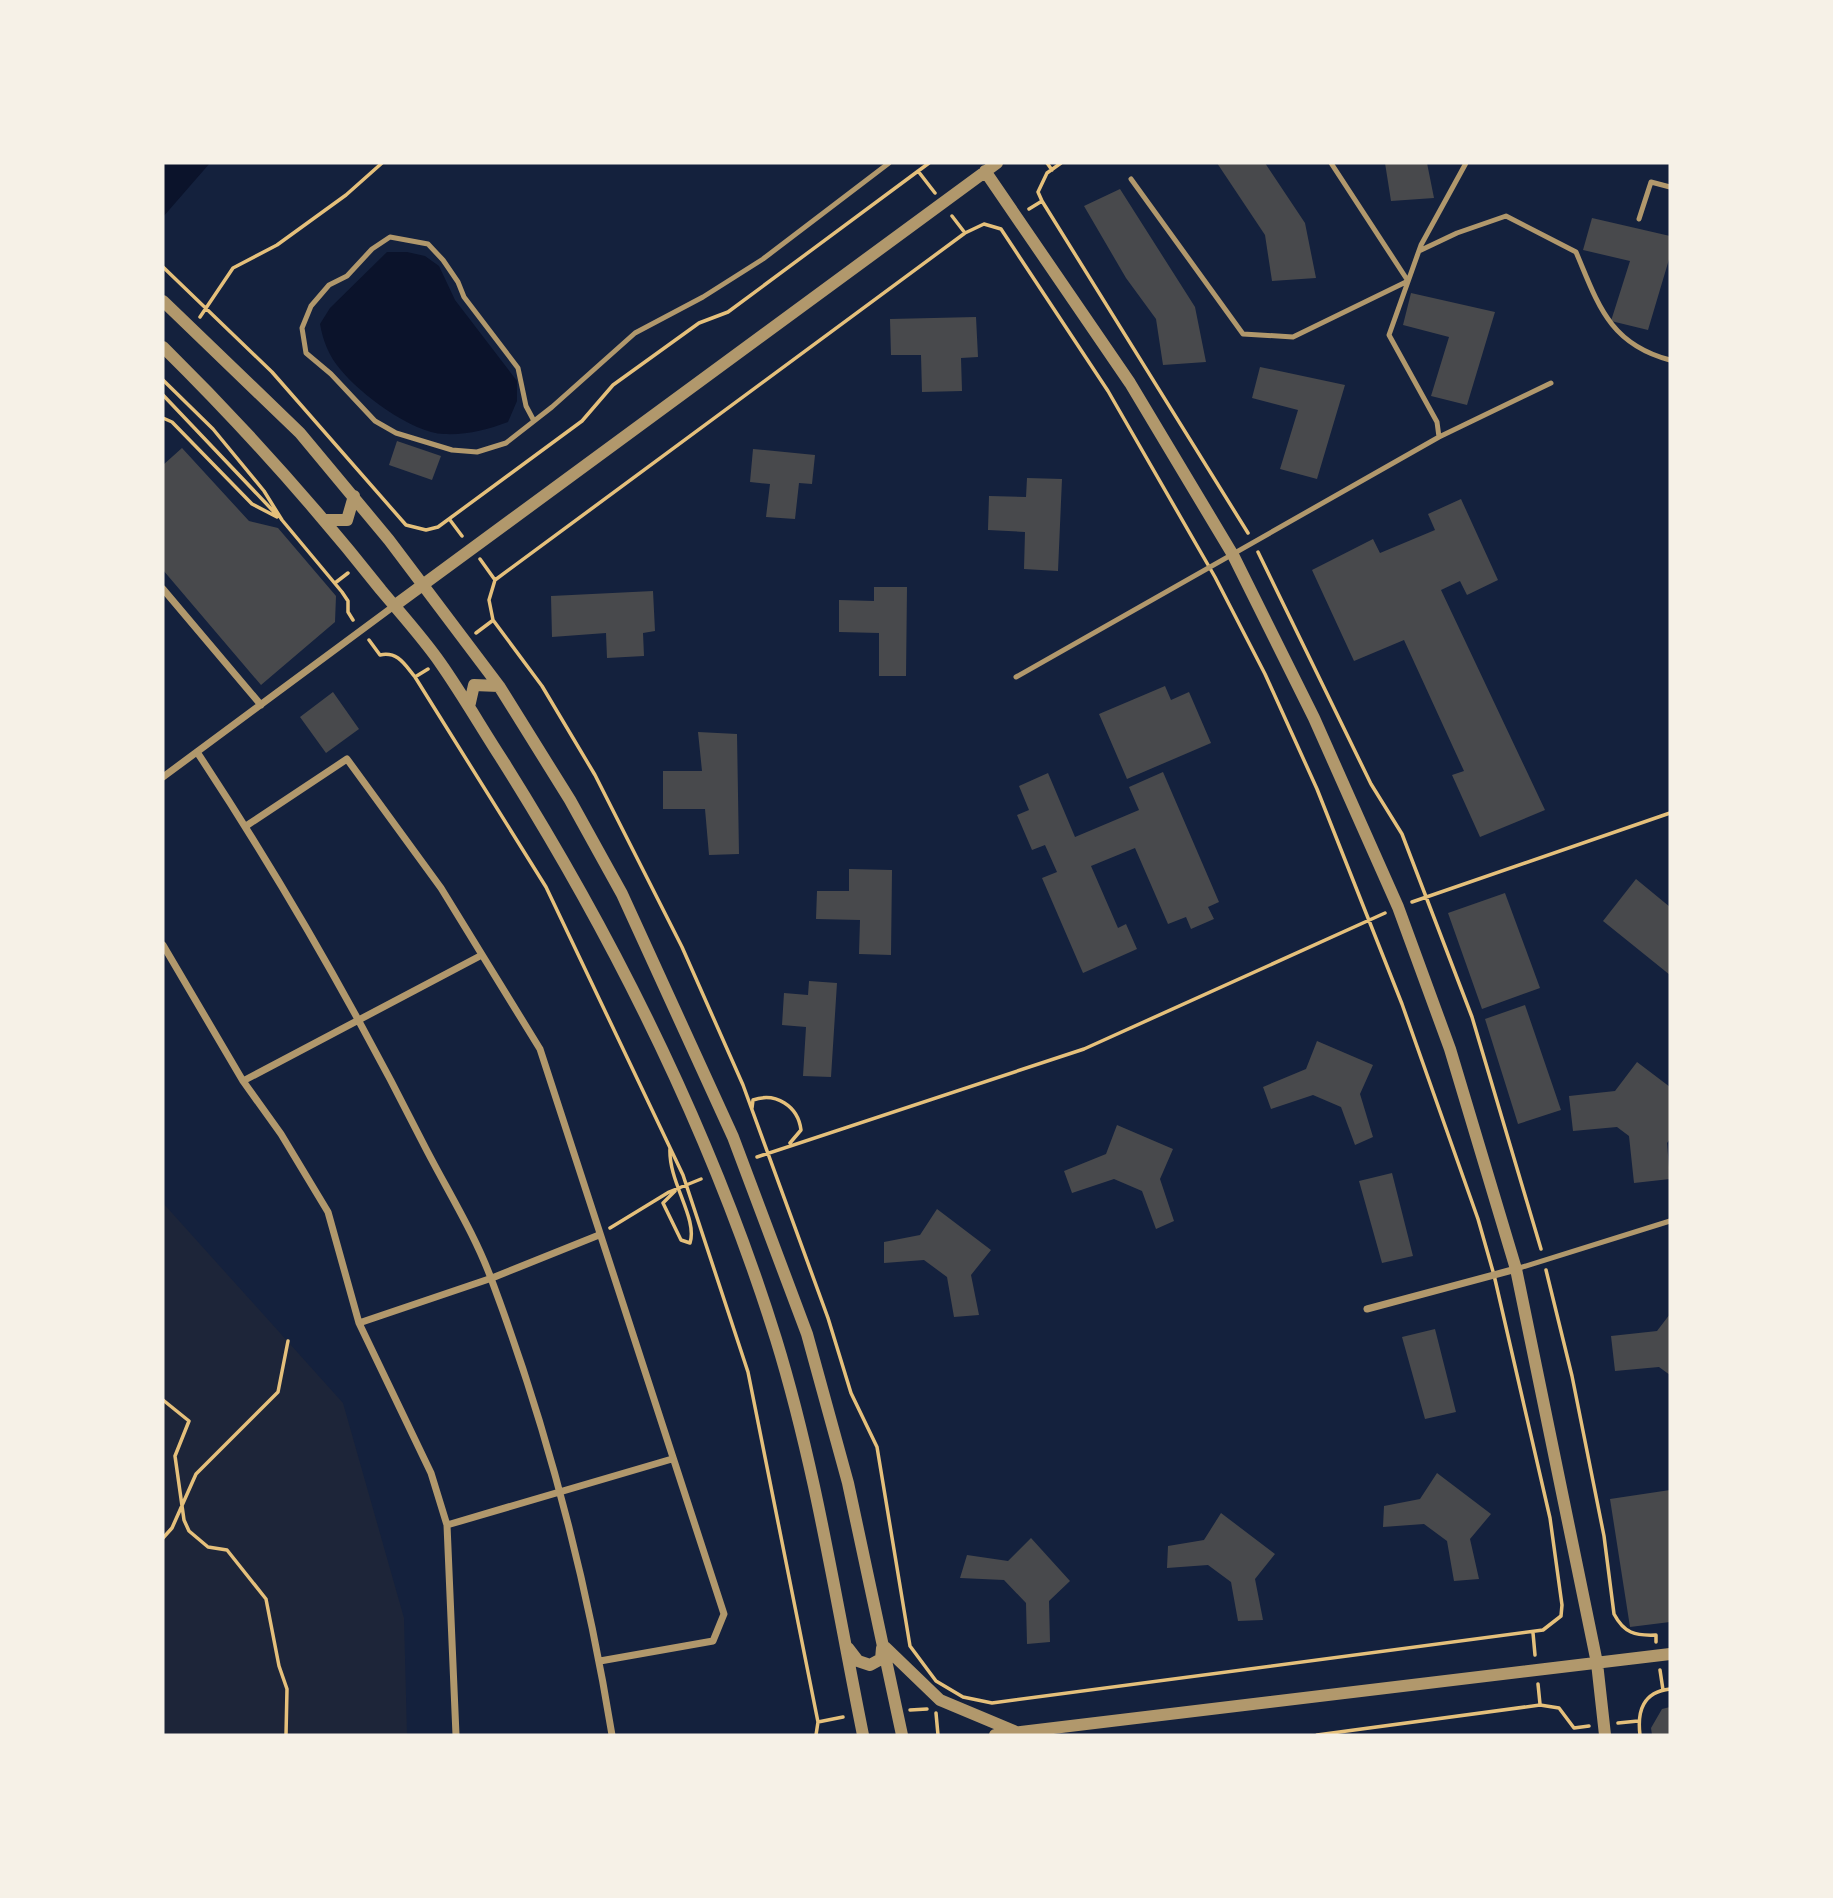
<svg xmlns="http://www.w3.org/2000/svg" width="1833" height="1898" viewBox="0 0 1833 1898" font-family="Spectral,serif">
  <style>
    .green { fill: #1d2539 }
    .water { fill: #0b132b }
    .building { fill: #48494c }
    .lines { fill: none; stroke-linecap: round; stroke-linejoin: round }
    .path { stroke: #e5c07b; stroke-width: 3.5 }
    .service { stroke: #b1986c; stroke-width: 5 }
    .minor { stroke: #b1986c; stroke-width: 7 }
    .tertiary { stroke: #b1986c; stroke-width: 12 }
  </style>
  <rect width="100%" height="100%" fill="#14213d"/>
  <path class="green" d="M 163,1203 L 343,1403 L 404,1618 L 407,1735 L 163,1735 Z"/>
  <path class="water" d="M 163,163 L 210,163 L 163,217 Z
    M 387,252 L 407,252 L 425,256 L 439,266 L 455,300 L 517,381 L 517,401 L 508,422 C 487,430 467,435 444,434 C 412,433 360,394 340,369 C 329,356 323,341 320,324 L 330,308 Z"/>
  <path class="building" d="M 1217,163 L 1265,163 L 1305,223 L 1316,278 L 1272,281 L 1265,235 Z
    M 1385,163 L 1427,163 L 1434,198 L 1391,201 Z
    M 1120,189 L 1195,307 L 1206,362 L 1163,365 L 1156,319 L 1126,278 L 1084,206 Z
    M 1592,218 L 1670,236 L 1670,256 L 1648,330 L 1611,321 L 1630,261 L 1583,250 Z
    M 1411,293 L 1495,312 L 1467,405 L 1431,396 L 1449,337 L 1403,325 Z
    M 976,317 L 978,357 L 961,358 L 962,391 L 922,392 L 921,355 L 891,355 L 890,319 Z
    M 1260,367 L 1345,385 L 1317,479 L 1280,469 L 1298,410 L 1252,398 Z
    M 397,441 L 441,456 L 432,480 L 389,465 Z
    M 182,448 L 249,521 L 278,528 L 336,596 L 335,622 L 261,685 L 163,570 L 163,465 Z
    M 753,449 L 815,455 L 812,484 L 799,483 L 795,519 L 766,517 L 770,484 L 750,482 Z
    M 1027,478 L 1062,479 L 1058,571 L 1024,569 L 1025,532 L 988,530 L 989,496 L 1026,497 Z
    M 1461,499 L 1498,580 L 1467,595 L 1460,581 L 1441,590 L 1545,810 L 1480,837 L 1452,775 L 1464,771 L 1404,640 L 1354,661 L 1312,570 L 1373,539 L 1380,553 L 1435,530 L 1428,514 Z
    M 874,587 L 907,587 L 906,676 L 879,676 L 879,633 L 839,632 L 839,600 L 874,601 Z
    M 653,591 L 655,631 L 643,633 L 644,656 L 607,658 L 606,633 L 552,637 L 551,596 Z
    M 1165,686 L 1171,700 L 1189,692 L 1211,743 L 1127,779 L 1099,714 Z
    M 333,692 L 359,729 L 326,753 L 300,717 Z
    M 698,732 L 737,734 L 739,854 L 709,855 L 705,809 L 663,809 L 663,771 L 702,771 Z
    M 1163,772 L 1219,902 L 1208,907 L 1214,919 L 1191,929 L 1186,917 L 1168,924 L 1135,848 L 1091,866 L 1118,928 L 1126,924 L 1137,949 L 1083,973 L 1042,878 L 1057,872 L 1045,845 L 1032,850 L 1017,815 L 1029,810 L 1019,786 L 1048,773 L 1075,837 L 1139,810 L 1129,787 Z
    M 849,869 L 892,870 L 891,955 L 859,954 L 860,920 L 816,919 L 817,891 L 849,891 Z
    M 1636,879 L 1670,907 L 1670,975 L 1603,921 Z
    M 1505,893 L 1540,988 L 1482,1009 L 1448,913 Z
    M 809,981 L 837,983 L 831,1077 L 803,1076 L 806,1027 L 782,1025 L 784,993 L 808,995 Z
    M 1525,1005 L 1561,1110 L 1518,1124 L 1485,1019 Z
    M 1317,1041 L 1373,1065 L 1360,1094 L 1373,1137 L 1355,1145 L 1341,1107 L 1313,1095 L 1271,1109 L 1263,1087 L 1306,1069 Z
    M 1637,1062 L 1670,1087 L 1670,1139 L 1667,1143 L 1670,1179 L 1634,1183 L 1629,1136 L 1617,1127 L 1573,1131 L 1569,1096 L 1615,1091 Z
    M 1117,1125 L 1173,1149 L 1160,1179 L 1174,1221 L 1156,1229 L 1142,1191 L 1114,1179 L 1072,1193 L 1064,1171 L 1106,1154 Z
    M 1392,1173 L 1413,1256 L 1382,1263 L 1359,1181 Z
    M 937,1209 L 991,1250 L 971,1275 L 979,1315 L 954,1317 L 947,1277 L 924,1260 L 884,1263 L 884,1242 L 920,1235 Z
    M 1670,1314 L 1670,1375 L 1659,1367 L 1615,1371 L 1611,1336 L 1657,1331 Z
    M 1435,1329 L 1456,1412 L 1425,1419 L 1402,1337 Z
    M 1437,1473 L 1491,1514 L 1470,1539 L 1479,1579 L 1454,1581 L 1447,1541 L 1424,1524 L 1383,1527 L 1384,1506 L 1420,1499 Z
    M 1670,1490 L 1670,1622 L 1630,1627 L 1610,1499 Z
    M 1221,1513 L 1275,1554 L 1255,1579 L 1263,1620 L 1238,1621 L 1231,1582 L 1208,1565 L 1167,1568 L 1168,1546 L 1204,1540 Z
    M 1031,1538 L 1070,1581 L 1049,1601 L 1050,1642 L 1027,1644 L 1026,1603 L 1004,1580 L 960,1578 L 967,1555 L 1008,1561 Z
    M 1670,1707 L 1670,1735 L 1652,1735 L 1651,1728 L 1662,1709 Z"/>
  <g class="lines">
    <path class="path" d="M 1047,163 L 1052,170
      M 1061,163 L 1047,173 L 1038,192 L 1042,201 L 1248,533
      M 918,171 L 935,193
      M 1029,209 L 1042,201
      M 952,216 L 965,233
      M 984,224 L 1001,229 L 1108,391 L 1215,577 L 1265,674 L 1317,789 L 1402,1004 L 1478,1219 L 1494,1275 L 1550,1518 L 1562,1605 L 1561,1616 L 1543,1630 L 992,1703 L 963,1697 L 936,1681 L 910,1646 L 877,1447 L 851,1393 L 828,1318 L 743,1085 L 682,947 L 595,775 L 542,686 L 493,620 L 489,600 L 495,580 L 965,233 Z
      M 163,267 L 272,372 L 406,525 L 426,530 L 438,527 L 582,421 L 613,385 L 699,323 L 728,312 L 929,163
      M 200,317 L 233,268 L 277,245 L 346,195 L 382,163
      M 163,380 L 213,429 L 264,491 L 282,520 L 342,592 L 348,601 L 348,612 L 353,620
      M 163,395 L 277,515
      M 163,418 L 172,422 L 252,504 L 277,517
      M 450,520 L 462,536
      M 1258,552 L 1371,784 L 1402,834 L 1472,1017 L 1541,1249
      M 480,559 L 495,580
      M 335,583 L 348,573
      M 476,633 L 492,621
      M 369,640 L 380,655 C 398,651 405,665 415,677 L 546,887 L 683,1175 L 748,1372 L 818,1722 L 816,1735
      M 415,677 L 428,669
      M 1412,902 L 1670,813
      M 752,1108 L 753,1100 C 776,1092 798,1106 801,1130 L 790,1143
      M 670,1148 C 668,1182 698,1218 690,1243 L 681,1240 L 663,1203 L 675,1191
      M 757,1157 L 1084,1049 L 1385,913
      M 610,1228 L 669,1192 L 701,1179
      M 1546,1270 L 1572,1376 L 1604,1536 L 1614,1614 C 1624,1633 1635,1636 1656,1635 L 1656,1642
      M 163,1400 L 189,1421 L 175,1456 L 184,1520 L 189,1531 L 208,1547 L 227,1550 L 266,1599 L 279,1666 L 287,1689 L 286,1735
      M 163,1538 L 172,1528 L 196,1474 L 278,1392 L 288,1341
      M 1533,1633 L 1535,1655
      M 1660,1670 L 1663,1690
      M 1538,1684 L 1540,1704
      M 910,1710 L 927,1709
      M 936,1713 L 938,1735
      M 818,1722 L 843,1717
      M 1618,1723 L 1638,1721
      M 1317,1735 L 1540,1705 L 1559,1708 L 1574,1728 L 1589,1726
      M 1640,1735 C 1637,1711 1643,1692 1670,1689"/>
    <path class="service" d="M 1131,179 L 1243,334 L 1293,337 L 1408,281 L 1331,163
      M 1639,219 L 1651,182 L 1670,187
      M 1419,251 L 1457,233 L 1506,216 L 1576,252 C 1598,304 1609,344 1670,360
      M 534,421 L 526,406 L 518,368 L 464,297 L 458,282 L 443,260 L 428,244 L 390,237 L 372,249 L 347,276 L 329,285 L 311,306 L 302,328 L 306,353 L 331,374 L 375,421 L 396,433 L 452,450 L 477,452 L 506,443 L 552,407 L 635,333 L 703,297 L 763,259 L 889,163
      M 1439,437 L 1437,422 L 1389,335 L 1421,245 L 1466,163
      M 1016,677 L 1439,437 L 1551,383
      M 1516,1269 L 1670,1221"/>
    <path class="minor" d="M 163,589 L 261,705
      M 197,752 C 281,879 356,1010 424,1145 C 447,1190 475,1234 492,1281 C 547,1428 587,1581 612,1735
      M 163,777 L 394,606
      M 246,826 L 347,759 L 441,888 L 540,1049 L 724,1614 L 713,1641 L 600,1661
      M 163,945 L 243,1081 L 281,1134 L 328,1212 L 359,1323 L 431,1473 L 447,1525 L 456,1735
      M 243,1081 L 480,956
      M 1367,1309 L 1516,1269
      M 359,1323 L 492,1278 L 599,1235
      M 447,1525 L 672,1459"/>
    <path class="tertiary" d="M 985,171 L 1130,383 L 1233,555 L 1314,718 L 1398,907 L 1450,1049 L 1516,1269 L 1597,1663 L 1605,1735
      M 163,301 L 300,433 L 389,540 L 499,686 L 570,800 L 622,894 L 733,1137 L 807,1334 L 848,1483 L 902,1735
      M 163,347 C 241,424 313,504 381,590 C 401,614 423,638 441,664 C 462,694 481,727 501,758 C 615,939 712,1134 776,1339 C 816,1469 836,1602 863,1735
      M 324,520 L 347,520 L 354,496
      M 394,606 L 997,163
      M 469,707 L 474,685 L 499,686
      M 885,1647 L 940,1700 L 1014,1731
      M 848,1648 L 858,1661 L 870,1665 L 881,1659 L 882,1648
      M 995,1735 L 1670,1654"/>
  </g>
  <rect width="1833" height="1898" fill="none" stroke="#f6f1e7" stroke-width="329"/>
</svg>
